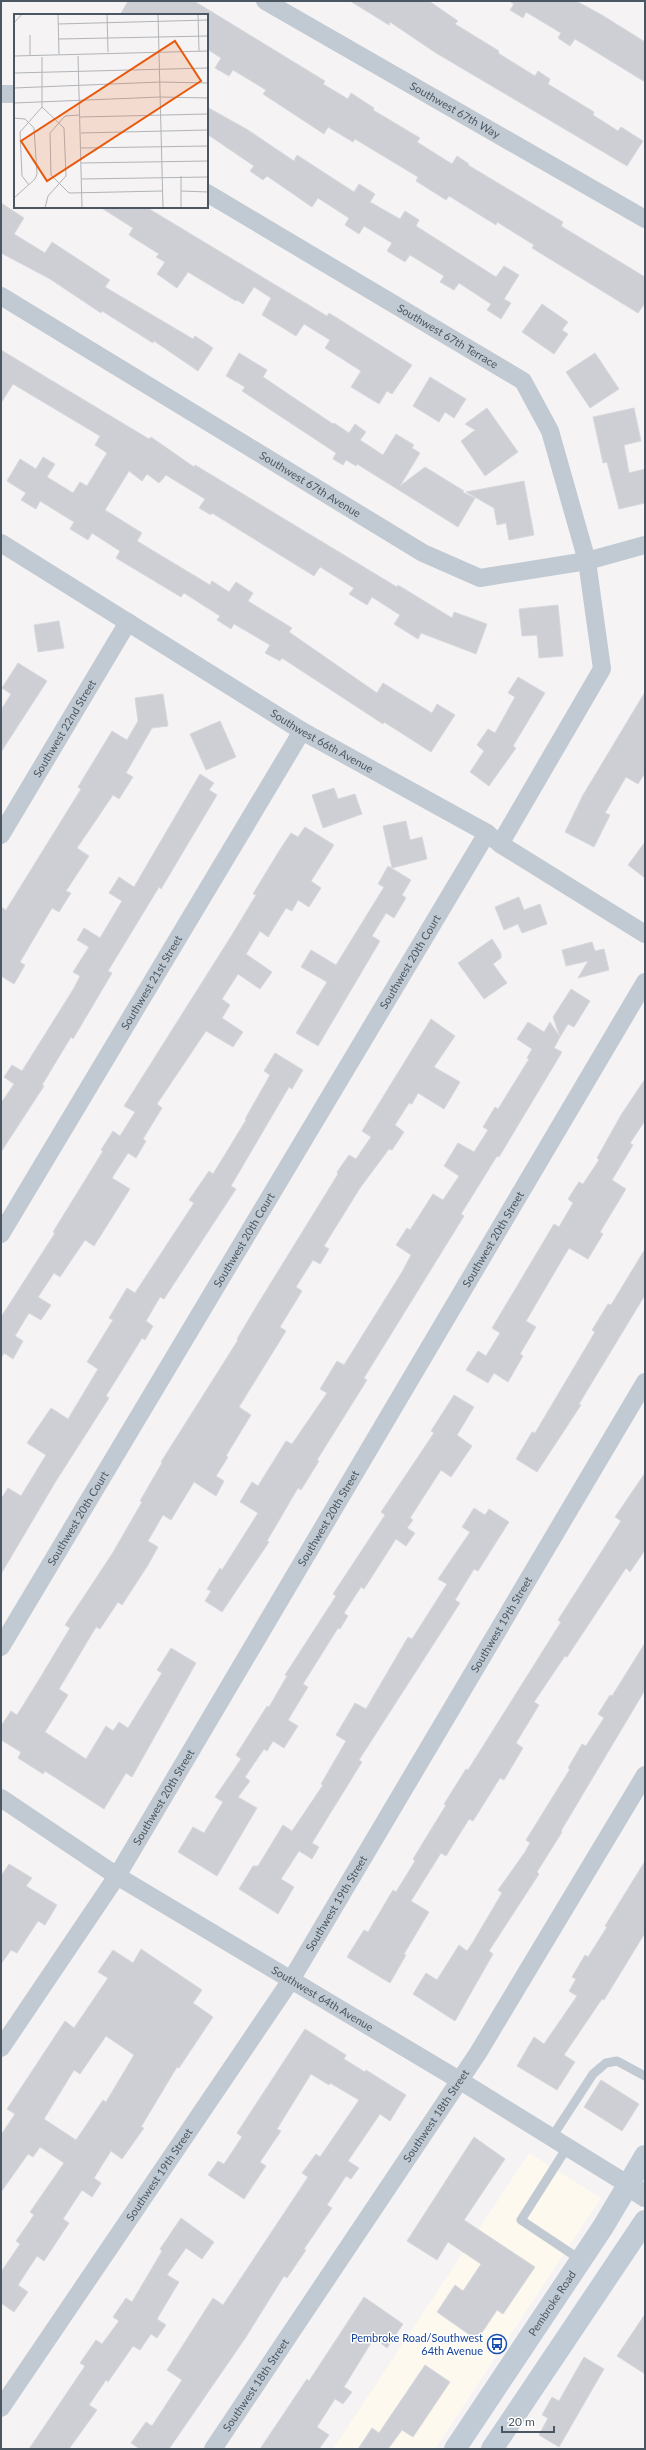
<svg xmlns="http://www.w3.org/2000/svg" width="646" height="2450" viewBox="0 0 646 2450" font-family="Lato,sans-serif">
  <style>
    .commercial { fill: #fdf9ef }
    .building { fill: #cdcfd5; stroke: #d7d9de; fill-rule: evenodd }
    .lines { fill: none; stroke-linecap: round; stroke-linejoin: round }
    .service { stroke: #c1cad2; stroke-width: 9 }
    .minor { stroke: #c1cad2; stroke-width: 18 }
    .tertiary { stroke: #c1cad2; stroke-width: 22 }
    .secondary { stroke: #c1cbd6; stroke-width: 22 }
    .labels { text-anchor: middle; stroke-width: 3; stroke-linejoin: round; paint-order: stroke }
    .street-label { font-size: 11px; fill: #4a5661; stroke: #fff }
    .transit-label { font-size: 11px; fill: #164399; stroke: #fff; text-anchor: end }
    .inset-road { fill: none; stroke: #b1b4b9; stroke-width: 1 }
    .view { fill: #e8590c; fill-opacity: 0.15; stroke: #e8590c; stroke-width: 2 }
    .inset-edge { fill: none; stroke: #4a5661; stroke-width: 2 }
  </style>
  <rect width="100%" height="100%" fill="#f5f3f3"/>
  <path class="commercial" d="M 529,2153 L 601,2198 L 435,2449 L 333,2449 Z"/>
  <path class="building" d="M 128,1 L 194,1 L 325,81 L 323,84 L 348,99 L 351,93 L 374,108 L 373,110 L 420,138 L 417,142 L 452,164 L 457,156 L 469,164 L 468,165 L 563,222 L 561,226 L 645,277 L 645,303 L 638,313 L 532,248 L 534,245 L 497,222 L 496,225 L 449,196 L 446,200 L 416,181 L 418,177 L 355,139 L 353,142 L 328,127 L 324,134 L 263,94 L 266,90 L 233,70 L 229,76 L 215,68 L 221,58 L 207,49 L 207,15 L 120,15 Z
    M 350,1 L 429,1 L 458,21 L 455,24 L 499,51 L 498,53 L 535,76 L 538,71 L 550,79 L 548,84 L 594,112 L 593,115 L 618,131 L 621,127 L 643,141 L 627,166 L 436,53 L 390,22 L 389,25 Z
    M 509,1 L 576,1 L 602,15 L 645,42 L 645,82 L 575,39 L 570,46 L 558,38 L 561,33 L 526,12 L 523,18 L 510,10 L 514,4 Z
    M 207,107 L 248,130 L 294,161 L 297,155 L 354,192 L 359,184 L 375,194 L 370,202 L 400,219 L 405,211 L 419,220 L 416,226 L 496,277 L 504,266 L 519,275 L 504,299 L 511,303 L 501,319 L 487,310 L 491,304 L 459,283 L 454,290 L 440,282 L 444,276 L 410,255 L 405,262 L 387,251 L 392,243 L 364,226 L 359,234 L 345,225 L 349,218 L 318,198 L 312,207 L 267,176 L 263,180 L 250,171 L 254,166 L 207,134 Z
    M 1,203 L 24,218 L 14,234 L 45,253 L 52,242 L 110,280 L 105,287 L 193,339 L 195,336 L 213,348 L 198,371 L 154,341 L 153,343 L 102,311 L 101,313 L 50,279 L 1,253 Z
    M 100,207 L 146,207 L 327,316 L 329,313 L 412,365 L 392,394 L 387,391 L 379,404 L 351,387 L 361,371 L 325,348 L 330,340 L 304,324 L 296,336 L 262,315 L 271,298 L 254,287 L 243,304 L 237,300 L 236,301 L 188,272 L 177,288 L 157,274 L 165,262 L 156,257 L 159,254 L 129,235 L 133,228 Z
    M 542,304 L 568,322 L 562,330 L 568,334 L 554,354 L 522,332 Z
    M 1,350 L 149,439 L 151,437 L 194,467 L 195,465 L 397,587 L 398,585 L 452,618 L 454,612 L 487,624 L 476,654 L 421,633 L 418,639 L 394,624 L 400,615 L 372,597 L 367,605 L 349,594 L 354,588 L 320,567 L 314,576 L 212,513 L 211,515 L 199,508 L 205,499 L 166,475 L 159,483 L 147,474 L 142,481 L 129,471 L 105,510 L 142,533 L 137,541 L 210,585 L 212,581 L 229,592 L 236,582 L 253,593 L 248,601 L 292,628 L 289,632 L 377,693 L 383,683 L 432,713 L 437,704 L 455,715 L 431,752 L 384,722 L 383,724 L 282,658 L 280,661 L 265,653 L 270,645 L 234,624 L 231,629 L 217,620 L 220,616 L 184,593 L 181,597 L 116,558 L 120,551 L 92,533 L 88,540 L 70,529 L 74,522 L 40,501 L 36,509 L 21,500 L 26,493 L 7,481 L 20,459 L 36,469 L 43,457 L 55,464 L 47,477 L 73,493 L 80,482 L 87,486 L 107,453 L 95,445 L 100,436 L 13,384 L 1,403 Z
    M 239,353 L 267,370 L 263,377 L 333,424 L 334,423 L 349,433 L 355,424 L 366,432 L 360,440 L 383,455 L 396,434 L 414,445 L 412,448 L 420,453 L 400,486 L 425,467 L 464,491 L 462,492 L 475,498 L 458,527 L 357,464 L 356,466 L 346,460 L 343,465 L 333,459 L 336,453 L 242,391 L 245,387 L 226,376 Z
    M 595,353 L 619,389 L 590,408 L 566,372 Z
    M 430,377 L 466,399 L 454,418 L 445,412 L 439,422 L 413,406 Z
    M 487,408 L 518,452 L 485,476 L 461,441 L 475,430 L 465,424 Z
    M 634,408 L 641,441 L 624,445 L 629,473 L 645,469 L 645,503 L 619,509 L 607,462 L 603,463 L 593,417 Z
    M 524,481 L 534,535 L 509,540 L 506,523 L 497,525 L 494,508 L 466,492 Z
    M 558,605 L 563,656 L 539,658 L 537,635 L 522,636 L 519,609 Z
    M 59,621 L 64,648 L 38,652 L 34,625 Z
    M 18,663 L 47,681 L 1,752 L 1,710 L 11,694 L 2,688 Z
    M 518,677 L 545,693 L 513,746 L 516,748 L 489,786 L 470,772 L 484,751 L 477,745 L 488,729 L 495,733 L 515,697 L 508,693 Z
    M 645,692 L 645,773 L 638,784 L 626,777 L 605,813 L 610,815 L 594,847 L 565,832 L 583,795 Z
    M 163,694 L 168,726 L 152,728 L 126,773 L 133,777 L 119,799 L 113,795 L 77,848 L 89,856 L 66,891 L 71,893 L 59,912 L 52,908 L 20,962 L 25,965 L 14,984 L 1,976 L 1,907 L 6,910 L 81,789 L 78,787 L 112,731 L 127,740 L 138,721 L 135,698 Z
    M 220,721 L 236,757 L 206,770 L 190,734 Z
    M 200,774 L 214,783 L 209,790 L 217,795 L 161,889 L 159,887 L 108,971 L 112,973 L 89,1012 L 73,1039 L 71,1037 L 42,1085 L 44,1086 L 1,1152 L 1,1103 L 14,1084 L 4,1077 L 12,1065 L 22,1071 L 74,988 L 80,976 L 73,972 L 89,947 L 77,940 L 84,928 L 100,938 L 122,901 L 109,893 L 119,877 L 134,887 Z
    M 334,788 L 338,799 L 355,794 L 362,814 L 323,828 L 312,795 Z
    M 406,821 L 410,840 L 422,837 L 427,859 L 392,868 L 383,826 Z
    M 305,827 L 334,845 L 311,881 L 321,888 L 309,907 L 298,900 L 292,911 L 286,908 L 268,937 L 260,931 L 246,954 L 272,972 L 260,989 L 238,974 L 222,999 L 230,1005 L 222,1018 L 243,1032 L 233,1047 L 206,1031 L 157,1104 L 162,1108 L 143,1139 L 146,1141 L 136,1158 L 128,1153 L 112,1178 L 130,1189 L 113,1216 L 94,1246 L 85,1240 L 60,1277 L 54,1273 L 38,1297 L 51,1305 L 41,1320 L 29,1313 L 15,1336 L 23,1341 L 13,1359 L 4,1353 L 1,1358 L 1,1317 L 55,1233 L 53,1232 L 103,1151 L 101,1150 L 113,1131 L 120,1136 L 135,1112 L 124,1106 L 230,938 L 256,895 L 253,894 L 279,851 L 291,833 L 298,837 Z
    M 645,842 L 645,878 L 628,865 Z
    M 388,866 L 411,880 L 402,895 L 406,898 L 394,918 L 386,913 L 372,936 L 380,941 L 318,1046 L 296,1033 L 327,982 L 301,967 L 311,950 L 336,965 L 384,887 L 378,884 Z
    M 519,897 L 524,910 L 540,904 L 547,924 L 522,933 L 518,924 L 504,930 L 495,907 Z
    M 492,939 L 501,953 L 501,958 L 493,964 L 507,983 L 484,999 L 458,963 Z
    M 592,942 L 595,951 L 604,949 L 609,970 L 578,978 L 588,961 L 566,966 L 562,950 Z
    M 571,989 L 590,1001 L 574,1027 L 568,1024 L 560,1037 L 553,1017 Z
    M 431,1019 L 455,1036 L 434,1067 L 460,1082 L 444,1109 L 418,1093 L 412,1104 L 409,1103 L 395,1125 L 404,1132 L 392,1150 L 389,1149 L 360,1188 L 324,1246 L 329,1249 L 320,1264 L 313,1260 L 296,1287 L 302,1291 L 280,1327 L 286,1331 L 239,1407 L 251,1415 L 226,1456 L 228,1457 L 216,1476 L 224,1481 L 216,1496 L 194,1482 L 171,1520 L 163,1515 L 148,1541 L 158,1547 L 148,1565 L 122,1605 L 118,1602 L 100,1629 L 96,1627 L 59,1689 L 68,1695 L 45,1732 L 86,1759 L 106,1726 L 113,1731 L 119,1722 L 128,1728 L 162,1673 L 157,1670 L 171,1648 L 196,1663 L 132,1777 L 126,1773 L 104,1809 L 45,1771 L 43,1774 L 18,1758 L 21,1752 L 1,1740 L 1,1726 L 11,1711 L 17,1715 L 40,1678 L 70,1628 L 65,1625 L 112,1554 L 142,1502 L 140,1501 L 162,1463 L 161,1462 L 238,1340 L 237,1339 L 259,1302 L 338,1174 L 337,1172 L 349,1155 L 356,1159 L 371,1137 L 362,1131 Z
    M 528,1022 L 544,1032 L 550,1022 L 560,1037 L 554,1048 L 562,1052 L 499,1157 L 497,1156 L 461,1214 L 464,1216 L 364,1378 L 367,1380 L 317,1460 L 319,1461 L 301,1490 L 298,1488 L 267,1541 L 269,1542 L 222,1612 L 205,1601 L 211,1591 L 207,1589 L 220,1568 L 222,1570 L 258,1513 L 240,1502 L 252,1482 L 258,1486 L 286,1441 L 292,1444 L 327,1393 L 320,1389 L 337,1361 L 344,1365 L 402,1272 L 411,1255 L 396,1245 L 407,1228 L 410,1230 L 433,1194 L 443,1200 L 459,1176 L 444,1166 L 458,1143 L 474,1152 L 488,1130 L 483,1127 L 495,1107 L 498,1109 L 529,1059 L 527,1058 L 532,1049 L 517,1039 Z
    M 275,1053 L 303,1070 L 292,1089 L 289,1087 L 231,1186 L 236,1189 L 164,1299 L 160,1297 L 146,1321 L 153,1326 L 145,1340 L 142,1338 L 106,1396 L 109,1398 L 56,1481 L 1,1574 L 1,1499 L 8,1488 L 21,1496 L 46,1455 L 27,1443 L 51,1408 L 68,1419 L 98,1369 L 87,1362 L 113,1320 L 109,1318 L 127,1288 L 135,1293 L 194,1203 L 189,1200 L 209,1171 L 213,1174 L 246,1120 L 245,1119 L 270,1075 L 264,1071 Z
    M 645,1079 L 645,1121 L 630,1143 L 633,1145 L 612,1180 L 626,1189 L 600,1232 L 603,1234 L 588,1259 L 569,1248 L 526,1321 L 536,1327 L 520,1354 L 523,1356 L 508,1382 L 494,1373 L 488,1383 L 466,1370 L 478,1351 L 486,1356 L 500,1333 L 492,1328 L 554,1224 L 559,1227 L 573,1203 L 568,1199 L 579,1182 L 583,1184 L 599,1160 L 597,1158 L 621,1115 Z
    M 645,1249 L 645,1295 L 579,1404 L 581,1405 L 537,1472 L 516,1459 L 532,1432 L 535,1433 L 595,1332 L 592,1330 L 608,1304 L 611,1305 Z
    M 454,1395 L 474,1407 L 457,1435 L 472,1446 L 451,1477 L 441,1470 L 410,1518 L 413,1520 L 407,1528 L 415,1533 L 406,1546 L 396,1539 L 364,1589 L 361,1587 L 344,1613 L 348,1616 L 340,1629 L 338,1628 L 303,1684 L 308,1687 L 288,1720 L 298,1726 L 284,1748 L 273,1741 L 267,1751 L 264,1749 L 245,1777 L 250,1781 L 238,1797 L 257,1808 L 217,1876 L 178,1852 L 193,1827 L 204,1833 L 223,1802 L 215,1797 L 241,1759 L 236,1755 L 267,1706 L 269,1707 L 287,1676 L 285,1675 L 336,1596 L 333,1594 L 385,1515 L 381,1512 L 434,1433 L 431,1431 Z
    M 645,1473 L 645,1550 L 630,1572 L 626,1568 L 567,1657 L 565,1656 L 534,1702 L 539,1705 L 516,1743 L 523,1748 L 504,1780 L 500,1778 L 473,1821 L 469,1819 L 446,1856 L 441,1853 L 411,1901 L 429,1912 L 404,1954 L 406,1955 L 390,1983 L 347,1957 L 364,1930 L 368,1932 L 393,1890 L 396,1892 L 415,1861 L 413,1859 L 446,1805 L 444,1804 L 466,1769 L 468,1770 L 561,1622 L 558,1620 L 621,1521 L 615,1517 Z
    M 474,1508 L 485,1515 L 489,1509 L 509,1522 L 478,1571 L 474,1569 L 455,1600 L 460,1603 L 359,1760 L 362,1762 L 312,1843 L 319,1847 L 312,1859 L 299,1851 L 281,1879 L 294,1887 L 278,1914 L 239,1889 L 253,1866 L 258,1866 L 283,1825 L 292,1831 L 323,1785 L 321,1784 L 346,1741 L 336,1735 L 355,1703 L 366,1709 L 408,1637 L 412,1639 L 447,1584 L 438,1579 L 470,1532 L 462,1527 Z
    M 645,1643 L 645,1690 L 561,1831 L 562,1832 L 537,1872 L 539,1874 L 489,1951 L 493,1954 L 455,2021 L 413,1994 L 426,1973 L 437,1980 L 459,1945 L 467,1951 L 473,1942 L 502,1893 L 498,1890 L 525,1852 L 530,1843 L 526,1840 L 570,1769 L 568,1768 L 582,1744 L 586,1746 L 604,1718 L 598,1714 L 610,1695 L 612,1696 Z
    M 645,1861 L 645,1933 L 604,2000 L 602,1999 L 564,2055 L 575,2062 L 557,2090 L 517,2066 L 534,2037 L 544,2044 L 577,1996 L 569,1991 L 576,1979 L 572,1977 L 585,1955 L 588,1957 L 607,1927 L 605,1926 Z
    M 9,1864 L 32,1878 L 26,1886 L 57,1905 L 45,1925 L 38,1921 L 17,1953 L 11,1950 L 1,1964 L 1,1876 Z
    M 141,1949 L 202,1990 L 193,2003 L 213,2017 L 179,2068 L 177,2067 L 141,2127 L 144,2128 L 122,2159 L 111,2151 L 94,2178 L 101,2183 L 92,2197 L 82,2190 L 63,2219 L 69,2223 L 44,2261 L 37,2256 L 18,2285 L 28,2292 L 14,2312 L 1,2303 L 1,2272 L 20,2244 L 16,2241 L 34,2215 L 30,2212 L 64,2163 L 40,2147 L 33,2157 L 28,2154 L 1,2192 L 1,2135 L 15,2114 L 7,2109 L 65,2021 L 74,2028 L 108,1978 L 98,1972 L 113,1950 L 133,1963 ZM 106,2036 L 134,2055 L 106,2102 L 103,2100 L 76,2140 L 44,2119 L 74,2070 L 80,2074 Z
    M 305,2029 L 346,2055 L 344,2059 L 365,2072 L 366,2070 L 406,2095 L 390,2121 L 380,2114 L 348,2161 L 359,2168 L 351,2179 L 346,2176 L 327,2205 L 332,2208 L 304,2249 L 306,2250 L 287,2278 L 284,2276 L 246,2337 L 169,2449 L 140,2449 L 131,2443 L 146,2422 L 152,2426 L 182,2380 L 167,2370 L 213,2298 L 223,2305 L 308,2177 L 302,2173 L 316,2154 L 320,2157 L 359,2100 L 330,2083 L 329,2085 L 311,2074 L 277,2129 L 281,2131 L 260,2162 L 266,2166 L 244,2199 L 208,2175 L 218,2161 L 224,2164 L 242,2137 L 237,2133 Z
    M 601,2080 L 639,2104 L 622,2131 L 584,2107 Z
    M 474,2137 L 505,2159 L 464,2220 L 535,2267 L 503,2314 L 497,2310 L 477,2340 L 437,2312 L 455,2285 L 463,2291 L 481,2264 L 448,2242 L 437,2260 L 407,2241 Z
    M 181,2218 L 214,2242 L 202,2259 L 186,2248 L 167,2275 L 179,2282 L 157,2319 L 166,2325 L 157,2338 L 151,2334 L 140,2350 L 133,2346 L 108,2382 L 106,2380 L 89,2405 L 97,2410 L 69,2449 L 29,2449 L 85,2366 L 80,2363 L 96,2340 L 102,2344 L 119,2321 L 113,2317 L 126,2298 L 132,2302 L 162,2251 L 160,2249 Z
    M 364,2297 L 403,2324 L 387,2348 L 374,2338 L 344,2387 L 352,2392 L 343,2404 L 335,2399 L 317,2427 L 329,2435 L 319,2449 L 260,2449 L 307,2379 L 309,2381 Z
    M 645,2314 L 645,2374 L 617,2356 Z
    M 584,2357 L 604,2369 L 559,2447 L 539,2435 L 548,2418 L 542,2415 L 552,2397 L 559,2401 Z
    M 425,2365 L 450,2382 L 413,2437 L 402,2430 L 388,2449 L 358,2449 L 372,2428 L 379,2433 Z"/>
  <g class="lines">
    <path class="service" d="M 552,2137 L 593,2074 L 606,2063 L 617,2061 L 645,2076
      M 568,2146 L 521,2220 L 581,2260"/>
    <g class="minor">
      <path id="s1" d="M 265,1 L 645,219"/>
      <path d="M 1,94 L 15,94"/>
      <path id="s2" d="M 207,193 L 523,381 L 550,431 L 587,561 L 602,669 L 500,844"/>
      <path id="s3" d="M 1,296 L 423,553 L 480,578 L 587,561 L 645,545"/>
      <path id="s4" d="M 1,543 L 302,731 L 487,833 L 500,844 L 645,934"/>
      <path id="s5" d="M 1,835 L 128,622"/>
      <path id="s6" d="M 1,1234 L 302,731"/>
      <path id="s7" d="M 1,1647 L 487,833"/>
      <path id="s8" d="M 1,1798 L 117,1876 L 459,2080 L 627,2184"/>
      <path id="s9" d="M 1,2048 L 117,1876 L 645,982"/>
      <path id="s10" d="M 1,2408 L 291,1980 L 645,1382"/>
      <path id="s11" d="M 213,2449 L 478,2053 L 645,1775"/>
    </g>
    <path class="tertiary" d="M 627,2184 L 645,2196"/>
    <g class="secondary">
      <path id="s12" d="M 455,2449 L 603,2227 L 645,2156"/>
      <path d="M 492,2449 L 645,2221"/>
    </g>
  </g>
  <defs>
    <g id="bus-ring" transform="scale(1)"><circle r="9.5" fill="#fff" stroke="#1a4fb4" stroke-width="1.5"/><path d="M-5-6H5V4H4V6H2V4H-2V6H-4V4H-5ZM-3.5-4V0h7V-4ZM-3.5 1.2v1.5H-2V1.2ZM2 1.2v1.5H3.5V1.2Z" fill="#1a4fb4"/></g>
  </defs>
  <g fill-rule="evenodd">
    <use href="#bus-ring" x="497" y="2344"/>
  </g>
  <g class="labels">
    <g class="street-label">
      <text dy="4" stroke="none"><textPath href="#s1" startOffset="219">Southwest 67th Way</textPath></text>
      <text dy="4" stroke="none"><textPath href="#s2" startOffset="280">Southwest 67th Terrace</textPath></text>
      <text dy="4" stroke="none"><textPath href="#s3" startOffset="362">Southwest 67th Avenue</textPath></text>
      <text dy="4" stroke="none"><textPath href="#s5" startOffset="124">Southwest 22nd Street</textPath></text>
      <text dy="4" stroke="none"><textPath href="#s4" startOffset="377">Southwest 66th Avenue</textPath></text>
      <text dy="4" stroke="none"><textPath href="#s7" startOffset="798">Southwest 20th Court</textPath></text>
      <text dy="4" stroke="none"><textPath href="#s6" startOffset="293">Southwest 21st Street</textPath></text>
      <text dy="4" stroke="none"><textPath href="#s9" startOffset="947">Southwest 20th Street</textPath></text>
      <text dy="4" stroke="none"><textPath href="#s7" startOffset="474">Southwest 20th Court</textPath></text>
      <text dy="4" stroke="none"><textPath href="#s7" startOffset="150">Southwest 20th Court</textPath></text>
      <text dy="4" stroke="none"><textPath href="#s9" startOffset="623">Southwest 20th Street</textPath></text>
      <text dy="4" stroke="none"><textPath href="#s10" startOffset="930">Southwest 19th Street</textPath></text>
      <text dy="4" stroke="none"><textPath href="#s9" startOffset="299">Southwest 20th Street</textPath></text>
      <text dy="4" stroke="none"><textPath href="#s10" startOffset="606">Southwest 19th Street</textPath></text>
      <text dy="4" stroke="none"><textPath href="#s8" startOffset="379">Southwest 64th Avenue</textPath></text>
      <text dy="4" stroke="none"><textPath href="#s11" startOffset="401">Southwest 18th Street</textPath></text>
      <text dy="4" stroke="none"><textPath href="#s10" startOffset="282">Southwest 19th Street</textPath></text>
      <text dy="4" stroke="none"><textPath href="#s12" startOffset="175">Pembroke Road</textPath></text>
      <text dy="4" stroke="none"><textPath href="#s11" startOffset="77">Southwest 18th Street</textPath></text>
    </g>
    <g class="transit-label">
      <text x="483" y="2342">Pembroke Road/Southwest<tspan x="483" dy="13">64th Avenue</tspan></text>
    </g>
  </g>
  <g transform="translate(14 14)">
    <rect width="194" height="194" fill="#f5f3f3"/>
    <path class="inset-road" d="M 44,0 L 45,40M 93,0 L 94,38M 144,0 L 149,194M 184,0 L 185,37M 0,9 L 8,0M 44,10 L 194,6M 16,21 L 16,41M 45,25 L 194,22M 0,42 L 194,37M 64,42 L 68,194M 28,43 L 28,93 L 50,114 L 52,162 L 34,182 L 31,194M 0,59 L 194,54M 0,74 L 146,68 L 194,69M 0,89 L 146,83 L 194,84M 66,101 L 51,102 L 36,119 L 37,161 L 55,179 L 149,177M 66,103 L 194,100M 0,104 L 11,105 L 20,114 L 23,160 L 21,165 L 0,184M 67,119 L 194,116M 67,134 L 194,132M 67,149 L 194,147M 167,162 L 167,194M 68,165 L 194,163M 15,171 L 8,162 L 6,118 L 28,93M 167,177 L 194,178"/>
    <path class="view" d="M 161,27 L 187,67 L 33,167 L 7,127 Z"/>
    <rect width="194" height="194" class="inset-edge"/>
  </g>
  <rect width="646" height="2450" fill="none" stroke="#4a5661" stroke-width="4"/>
  <path d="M502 2426v6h52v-6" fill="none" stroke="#4a5661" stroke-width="2"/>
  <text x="508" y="2426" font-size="12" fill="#4a5661" stroke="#ffffff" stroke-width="3" paint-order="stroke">20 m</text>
</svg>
